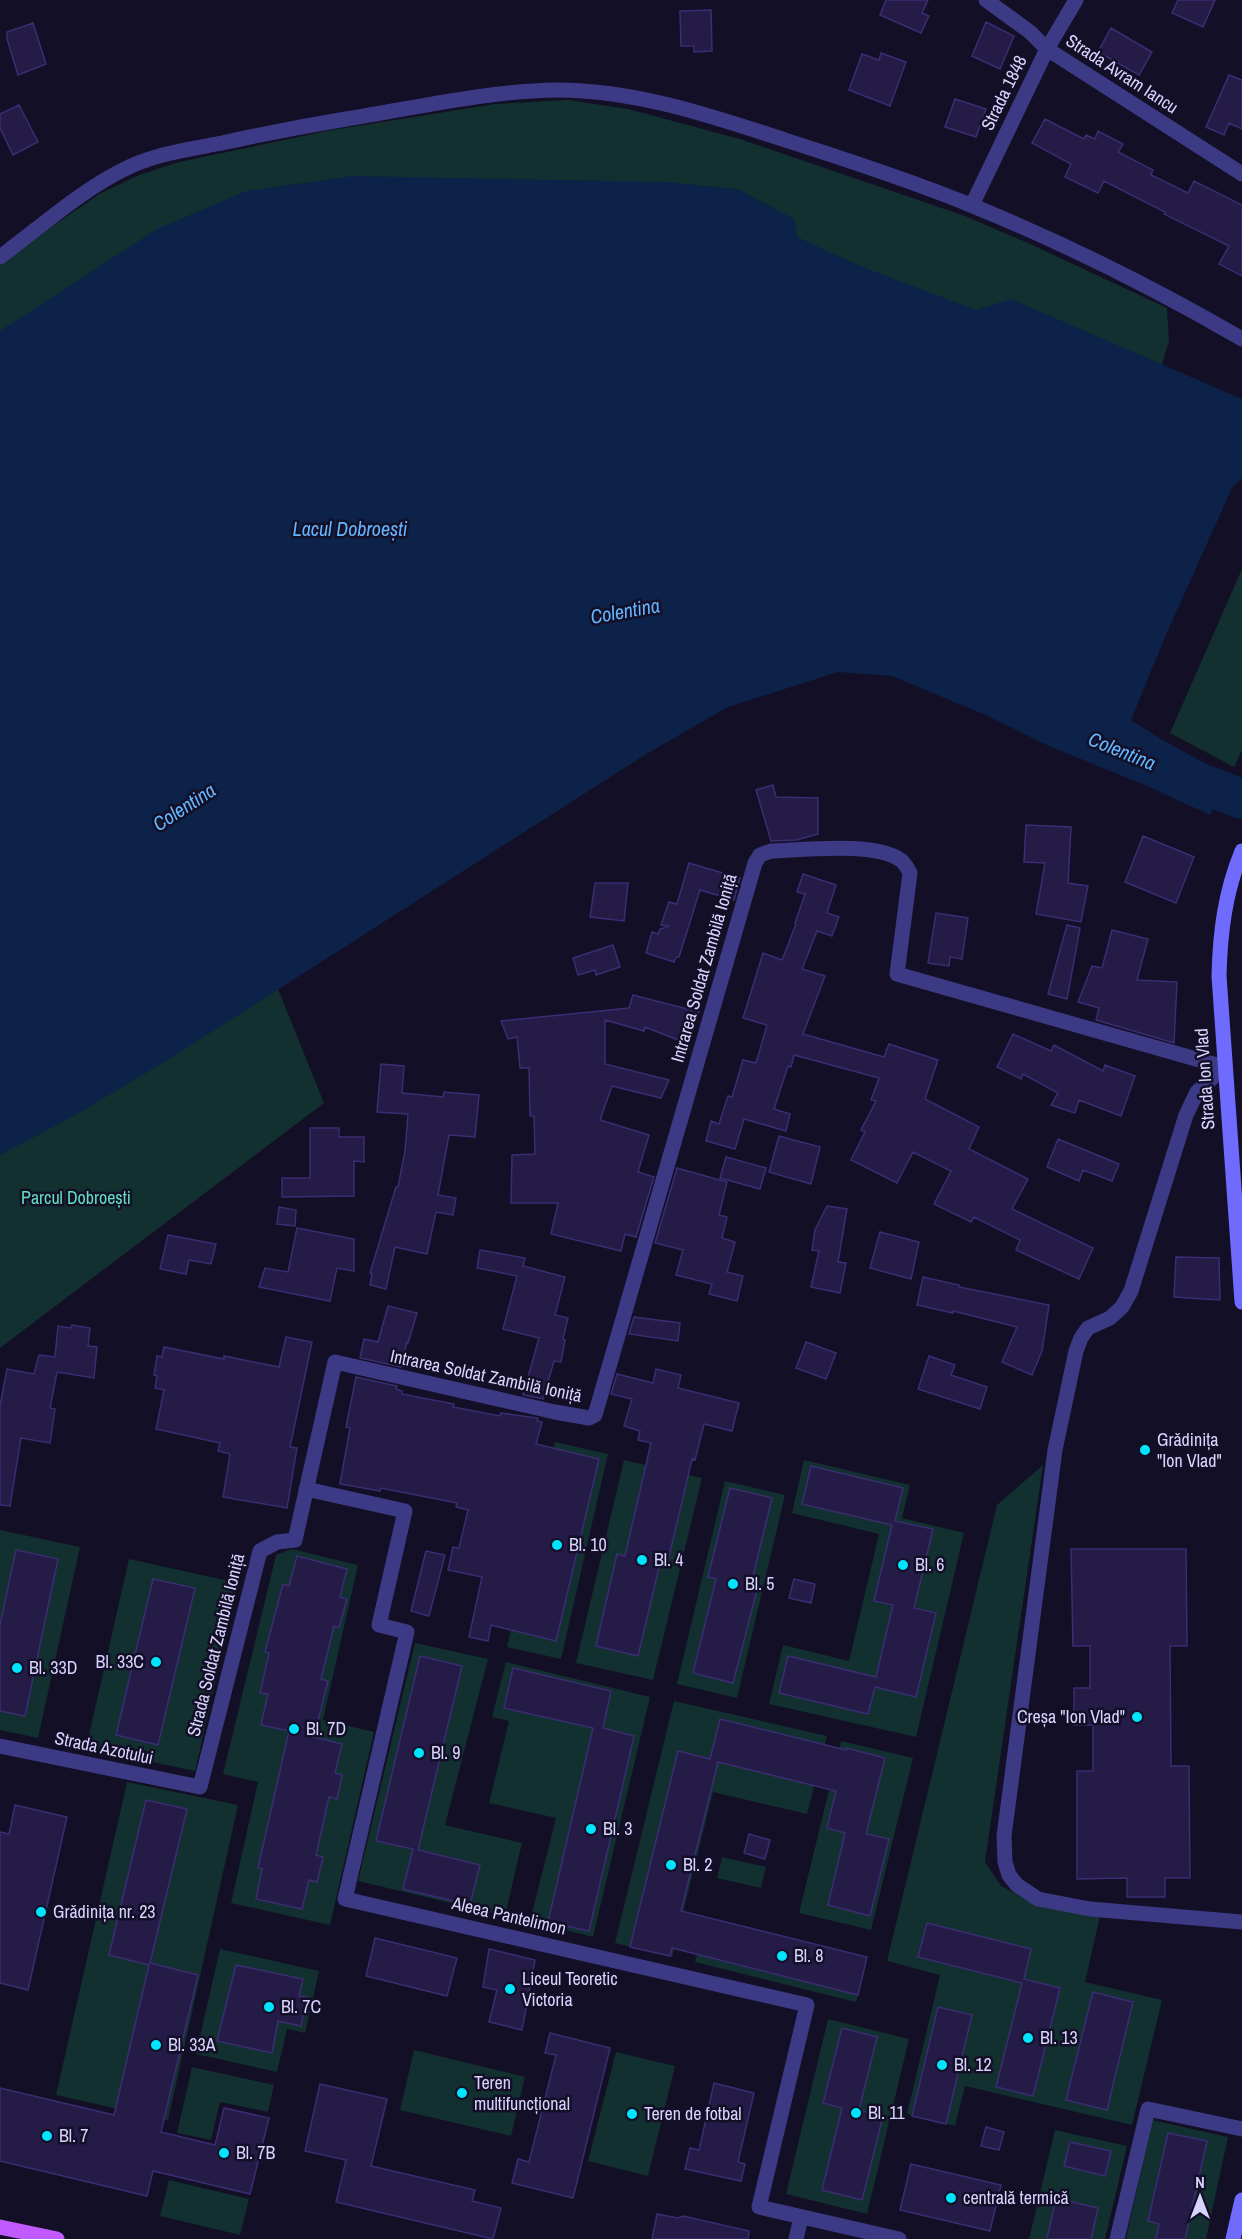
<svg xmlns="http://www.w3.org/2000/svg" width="1242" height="2239" viewBox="0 0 1242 2239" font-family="'Archivo Narrow',sans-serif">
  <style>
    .green { fill: #12302f }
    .water { fill: #0c2248 }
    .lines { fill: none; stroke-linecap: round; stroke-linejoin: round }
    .river { stroke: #0c2248; stroke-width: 40 }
    .building { fill: #241b47; stroke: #3b2d73; stroke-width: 1.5 }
    .street { stroke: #3d3a85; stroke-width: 15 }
    .secondary { stroke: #6f6bff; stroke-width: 15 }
    .primary { stroke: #c25bff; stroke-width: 15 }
    .poi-dot { fill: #00e5ff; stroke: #130f26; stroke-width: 2 }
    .labels { text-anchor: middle; stroke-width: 5; stroke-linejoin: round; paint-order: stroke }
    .street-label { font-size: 18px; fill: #d9d4ff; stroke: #130f26 }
    .park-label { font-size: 18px; fill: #5fe0c0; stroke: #130f26 }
    .poi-label { font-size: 18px; fill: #d9d4ff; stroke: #130f26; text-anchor: start }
    .water-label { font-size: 20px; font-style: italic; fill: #62b6ff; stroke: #130f26 }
  </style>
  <rect width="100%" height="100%" fill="#130f26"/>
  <path class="green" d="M 568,100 L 628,109 L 740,139 L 965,216 L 1028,243 L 1167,308 L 1169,341 L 1162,364 L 1175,398 L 0,744 L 0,262 L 101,193 L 139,175 L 179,162 L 332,130 L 495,104 Z
    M 1242,569 L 1242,750 L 1234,767 L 1170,733 Z
    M 687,730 L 646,754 L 278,989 L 324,1103 L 0,1348 L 0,1027 Z
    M 555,1442 L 608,1454 L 561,1659 L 507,1647 Z
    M 624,1460 L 702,1478 L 653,1680 L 576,1663 Z
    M 804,1460 L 910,1485 L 902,1518 L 964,1533 L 916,1737 L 769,1704 L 783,1645 L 849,1661 L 879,1534 L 792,1513 Z
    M 1043,1465 L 985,1862 L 1001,1886 L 1036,1903 L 1100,1916 L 1085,1982 L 1162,2000 L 1132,2125 L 965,2086 L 955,2126 L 907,2114 L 940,1975 L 887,1961 L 997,1505 Z
    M 725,1481 L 785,1495 L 737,1698 L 677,1684 Z
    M 0,1530 L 80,1547 L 38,1738 L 0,1730 Z
    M 292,1549 L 358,1565 L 323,1720 L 374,1732 L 330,1925 L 231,1903 L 258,1782 L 223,1774 L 276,1555 Z
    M 129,1559 L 238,1583 L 195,1771 L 86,1748 Z
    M 415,1643 L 488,1659 L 445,1825 L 522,1843 L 505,1916 L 358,1881 Z
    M 506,1662 L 650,1697 L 593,1937 L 530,1921 L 556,1818 L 489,1803 L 509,1721 L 492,1717 Z
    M 674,1701 L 827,1736 L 807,1814 L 713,1792 L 672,1957 L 615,1943 Z
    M 841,1741 L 913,1758 L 871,1930 L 799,1913 Z
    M 127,1782 L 238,1805 L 168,2120 L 56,2095 Z
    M 722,1857 L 766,1867 L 761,1888 L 717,1878 Z
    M 220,1949 L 319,1971 L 305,2033 L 287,2029 L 277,2072 L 196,2054 Z
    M 697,1955 L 858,1995 L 856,2002 L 695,1962 Z
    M 828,2019 L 909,2039 L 867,2214 L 786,2194 Z
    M 414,2050 L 525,2077 L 511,2136 L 400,2110 Z
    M 616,2052 L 675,2066 L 648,2176 L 588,2161 Z
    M 192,2067 L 274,2085 L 268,2112 L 220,2102 L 211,2140 L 177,2133 Z
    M 1152,2120 L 1228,2137 L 1206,2239 L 1126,2239 Z
    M 1055,2130 L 1127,2146 L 1105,2239 L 1029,2239 Z
    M 169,2180 L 249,2199 L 240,2235 L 160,2216 Z"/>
  <path class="water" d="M 353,176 L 666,182 L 738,189 L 794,219 L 797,237 L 860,266 L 976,310 L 1011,299 L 1242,399 L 1242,478 L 1232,488 L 1165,637 L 1131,720 L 1166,742 L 1229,776 L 1210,815 L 1147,786 L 1049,746 L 988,716 L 892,676 L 838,672 L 728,707 L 646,754 L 171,1058 L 72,1117 L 0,1155 L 0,331 L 157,229 L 246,191 Z"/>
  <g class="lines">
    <path class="river" d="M 1171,772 L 1242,799"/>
  </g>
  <path class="building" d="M 886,0 L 928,0 L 922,13 L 929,16 L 921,33 L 880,15 Z
    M 1178,0 L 1215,0 L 1203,27 L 1172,13 Z
    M 711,10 L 712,51 L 694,52 L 694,46 L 681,46 L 680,11 Z
    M 986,22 L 1014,36 L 1000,69 L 972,56 Z
    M 33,23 L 46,64 L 18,75 L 7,39 L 7,32 Z
    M 1111,28 L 1152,52 L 1139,75 L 1098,52 Z
    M 881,53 L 906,62 L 890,106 L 849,90 L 862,54 L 879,60 Z
    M 1229,75 L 1242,80 L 1242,129 L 1229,123 L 1224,135 L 1206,127 Z
    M 955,99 L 986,109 L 976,137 L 945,127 Z
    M 19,105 L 38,142 L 13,155 L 0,128 L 0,114 Z
    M 1045,119 L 1084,139 L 1086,135 L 1095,139 L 1098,131 L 1123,144 L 1118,152 L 1153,170 L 1151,175 L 1188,193 L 1194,181 L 1242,205 L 1242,276 L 1219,264 L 1229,246 L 1164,214 L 1165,212 L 1104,181 L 1098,193 L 1065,177 L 1071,164 L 1032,143 Z
    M 773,785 L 776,797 L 818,798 L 818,834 L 797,840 L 771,841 L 756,790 Z
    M 1026,825 L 1071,827 L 1068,883 L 1088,886 L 1081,922 L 1036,914 L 1045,863 L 1024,862 Z
    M 1143,836 L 1194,857 L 1176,903 L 1125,882 Z
    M 689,863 L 740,878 L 734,900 L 700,890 L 679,957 L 676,957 L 674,962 L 646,953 L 652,932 L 658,934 L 660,929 L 670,926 L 661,925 L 669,902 L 677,904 Z
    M 803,874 L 836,885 L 827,913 L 839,917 L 832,936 L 817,931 L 802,969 L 825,976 L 803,1034 L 884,1057 L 889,1044 L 938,1060 L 925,1099 L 979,1127 L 969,1149 L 1028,1179 L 1012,1209 L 1093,1248 L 1079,1279 L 1016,1250 L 1020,1240 L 974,1217 L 971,1222 L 934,1204 L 951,1171 L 913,1152 L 897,1183 L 851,1160 L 865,1132 L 861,1130 L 876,1101 L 871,1100 L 879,1078 L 794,1055 L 791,1067 L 788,1066 L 774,1109 L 790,1114 L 786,1131 L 744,1119 L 735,1149 L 706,1141 L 711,1121 L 719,1124 L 728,1096 L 732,1097 L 743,1060 L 756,1063 L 767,1025 L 743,1018 L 763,953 L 782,960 L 796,924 L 795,923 L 805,894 L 797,892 Z
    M 595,883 L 628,883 L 624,921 L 590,917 Z
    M 936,913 L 968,918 L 962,959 L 950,957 L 949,966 L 928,963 Z
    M 1067,925 L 1080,928 L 1067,999 L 1048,994 Z
    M 1112,930 L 1148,939 L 1137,980 L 1177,982 L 1174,1043 L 1096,1020 L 1099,1008 L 1078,1002 L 1092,966 L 1102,968 Z
    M 613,945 L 620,967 L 596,975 L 595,970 L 578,975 L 573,958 Z
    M 633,995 L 699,1012 L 688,1044 L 645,1027 L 644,1031 L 605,1020 L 605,1064 L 669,1080 L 661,1098 L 612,1086 L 600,1120 L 649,1135 L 638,1172 L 654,1177 L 636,1237 L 625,1234 L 621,1251 L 551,1234 L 558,1203 L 511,1203 L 512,1155 L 535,1154 L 534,1116 L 530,1116 L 529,1068 L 520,1068 L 517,1037 L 508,1039 L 501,1021 L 629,1008 Z
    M 1013,1034 L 1051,1051 L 1054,1045 L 1103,1071 L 1105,1065 L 1135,1076 L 1121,1116 L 1079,1100 L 1075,1113 L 1051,1105 L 1058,1093 L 1023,1074 L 1021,1079 L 997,1067 Z
    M 381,1064 L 404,1066 L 402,1093 L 443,1097 L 444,1092 L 479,1095 L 475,1137 L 449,1135 L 438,1195 L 456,1198 L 453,1215 L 436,1212 L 427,1254 L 395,1247 L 386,1289 L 370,1285 L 372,1274 L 370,1273 L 396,1187 L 398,1187 L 405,1151 L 408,1114 L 377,1112 Z
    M 310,1128 L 339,1128 L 339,1137 L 364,1137 L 364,1162 L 354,1161 L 354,1196 L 282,1197 L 282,1178 L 310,1178 Z
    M 779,1136 L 820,1147 L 811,1184 L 769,1172 Z
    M 1058,1139 L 1119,1164 L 1112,1181 L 1083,1170 L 1079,1181 L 1047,1167 Z
    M 726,1157 L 766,1168 L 760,1189 L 720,1178 Z
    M 677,1168 L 727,1182 L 719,1215 L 727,1217 L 722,1238 L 735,1242 L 727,1272 L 743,1276 L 737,1301 L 709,1294 L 712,1284 L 676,1275 L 683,1250 L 655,1243 Z
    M 827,1206 L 847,1209 L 838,1262 L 846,1263 L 840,1293 L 811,1287 L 819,1251 L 812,1250 L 815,1230 Z
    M 279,1207 L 296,1210 L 295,1226 L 277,1224 Z
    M 297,1228 L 354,1239 L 354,1271 L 337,1268 L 330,1301 L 259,1287 L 265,1268 L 288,1272 Z
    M 880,1232 L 919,1242 L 911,1279 L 870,1268 Z
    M 168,1235 L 216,1244 L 211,1264 L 189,1260 L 186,1274 L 160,1269 Z
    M 480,1250 L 525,1258 L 523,1266 L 565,1277 L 555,1315 L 568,1318 L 563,1339 L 565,1340 L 561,1362 L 554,1361 L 543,1399 L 523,1395 L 539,1338 L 503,1329 L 517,1276 L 477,1268 Z
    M 1176,1257 L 1219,1258 L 1220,1300 L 1174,1297 Z
    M 923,1277 L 959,1285 L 959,1287 L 1049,1305 L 1042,1351 L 1032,1375 L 1002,1362 L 1017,1327 L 953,1311 L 953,1313 L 917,1305 Z
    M 388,1306 L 417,1313 L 408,1343 L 407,1342 L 401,1367 L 360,1358 L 364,1339 L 378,1342 Z
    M 634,1317 L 680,1323 L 678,1341 L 629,1334 Z
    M 72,1325 L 90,1328 L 88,1346 L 97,1347 L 94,1378 L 57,1372 L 50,1408 L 55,1409 L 50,1443 L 21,1438 L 10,1506 L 0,1505 L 0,1406 L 7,1369 L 34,1374 L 39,1355 L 55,1357 L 58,1326 L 71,1328 Z
    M 286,1337 L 312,1342 L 290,1447 L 297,1448 L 287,1508 L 223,1497 L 230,1454 L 218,1451 L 220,1443 L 156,1429 L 164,1390 L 155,1388 L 157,1376 L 154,1375 L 157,1356 L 162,1357 L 164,1347 L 224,1359 L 224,1356 L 279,1367 Z
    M 806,1342 L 836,1353 L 826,1379 L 796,1368 Z
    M 929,1356 L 955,1365 L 951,1375 L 987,1387 L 980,1409 L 918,1389 Z
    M 656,1369 L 681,1375 L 678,1388 L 739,1403 L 732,1431 L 704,1424 L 695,1460 L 692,1459 L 667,1565 L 660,1563 L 638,1656 L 596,1646 L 617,1554 L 625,1556 L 651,1443 L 638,1440 L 640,1431 L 624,1426 L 632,1399 L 611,1394 L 617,1374 L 653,1383 Z
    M 356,1377 L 397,1386 L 396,1389 L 402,1391 L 402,1394 L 454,1404 L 453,1407 L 500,1416 L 501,1413 L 538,1418 L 537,1421 L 542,1422 L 536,1444 L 599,1459 L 556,1641 L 491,1625 L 488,1641 L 469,1637 L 482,1577 L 448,1570 L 453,1547 L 459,1548 L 468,1510 L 456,1507 L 457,1503 L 381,1488 L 380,1491 L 340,1484 L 350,1428 L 346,1427 Z
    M 811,1466 L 903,1488 L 895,1521 L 933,1529 L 914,1608 L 936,1613 L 916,1697 L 875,1687 L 868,1714 L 779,1693 L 788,1656 L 876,1677 L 893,1605 L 874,1601 L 892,1525 L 802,1504 Z
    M 730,1488 L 772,1498 L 750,1588 L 757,1590 L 733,1683 L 693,1673 L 716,1579 L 708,1577 Z
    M 1071,1549 L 1186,1549 L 1187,1646 L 1170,1646 L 1171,1766 L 1189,1766 L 1190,1878 L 1165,1878 L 1165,1897 L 1127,1897 L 1127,1878 L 1077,1879 L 1077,1771 L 1093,1771 L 1093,1725 L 1074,1725 L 1074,1688 L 1090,1688 L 1090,1646 L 1073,1646 Z
    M 16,1550 L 58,1559 L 25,1716 L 0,1711 L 0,1625 Z
    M 426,1551 L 445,1555 L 429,1616 L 411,1611 Z
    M 297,1556 L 347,1569 L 340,1597 L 347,1599 L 339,1628 L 334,1626 L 321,1679 L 328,1681 L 314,1737 L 342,1744 L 335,1773 L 342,1775 L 337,1799 L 329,1797 L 316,1855 L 323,1857 L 317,1882 L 309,1880 L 302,1909 L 256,1899 L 262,1869 L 258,1868 L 289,1731 L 261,1725 L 268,1694 L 260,1693 L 269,1653 L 265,1652 L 283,1584 L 289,1586 Z
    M 153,1579 L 195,1588 L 158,1745 L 116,1735 Z
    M 794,1579 L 815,1584 L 811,1603 L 789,1598 Z
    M 420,1656 L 462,1666 L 418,1850 L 480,1865 L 470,1905 L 403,1889 L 413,1849 L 376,1841 Z
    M 513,1668 L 611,1691 L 603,1728 L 634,1736 L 589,1931 L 548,1922 L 593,1728 L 504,1708 Z
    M 720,1719 L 846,1750 L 846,1748 L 885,1758 L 866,1834 L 889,1839 L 870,1916 L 828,1905 L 845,1833 L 827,1828 L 836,1791 L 718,1762 L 681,1911 L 867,1957 L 858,1995 L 672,1948 L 670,1956 L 630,1947 L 678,1751 L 710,1759 Z
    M 146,1800 L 187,1809 L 150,1963 L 198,1975 L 161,2132 L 215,2145 L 224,2108 L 269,2118 L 250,2194 L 153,2171 L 147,2196 L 0,2161 L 0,2088 L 114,2115 L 149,1965 L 109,1955 Z
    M 15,1805 L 67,1817 L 28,1990 L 0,1983 L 0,1832 L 9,1834 Z
    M 749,1834 L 770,1840 L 765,1859 L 744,1853 Z
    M 927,1923 L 1031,1949 L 1024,1979 L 1060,1988 L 1033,2096 L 996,2087 L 1022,1983 L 918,1957 Z
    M 375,1938 L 457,1958 L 447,1996 L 366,1976 Z
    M 489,1949 L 535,1960 L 522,2030 L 489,2022 L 497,1990 L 483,1987 Z
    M 236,1965 L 303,1979 L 299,1996 L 307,1997 L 301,2026 L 278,2021 L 272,2053 L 217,2041 Z
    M 1093,1992 L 1133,2002 L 1107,2110 L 1066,2100 Z
    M 938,2007 L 972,2015 L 946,2124 L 912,2116 Z
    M 842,2028 L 877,2037 L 859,2110 L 883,2116 L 862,2200 L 822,2190 L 842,2108 L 823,2103 Z
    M 550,2033 L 610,2048 L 573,2198 L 512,2183 L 518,2159 L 529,2162 L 556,2055 L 545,2053 Z
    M 714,2083 L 754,2093 L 738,2162 L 745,2164 L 741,2181 L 685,2169 L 690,2148 L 699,2150 Z
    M 320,2084 L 387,2099 L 371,2166 L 475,2190 L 472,2201 L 501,2208 L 493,2239 L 336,2202 L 346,2160 L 305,2151 Z
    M 986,2127 L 1004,2132 L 999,2150 L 981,2146 Z
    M 1168,2133 L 1207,2141 L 1185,2239 L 1156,2239 L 1159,2224 L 1148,2221 Z
    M 1070,2142 L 1111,2151 L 1105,2176 L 1064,2166 Z
    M 911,2164 L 1001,2185 L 990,2231 L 900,2210 Z
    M 1056,2198 L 1098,2208 L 1091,2239 L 1047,2239 Z
    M 657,2214 L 678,2218 L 683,2216 L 749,2231 L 748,2239 L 652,2239 Z"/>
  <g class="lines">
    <path class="street" d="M 986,0 L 1030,32 L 1047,49 L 1242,174
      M 972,205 L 1047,49 L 1076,0
      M 0,257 C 42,226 83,188 131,166 C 160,153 191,149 222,143 C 263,134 304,126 346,119 C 415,108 487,91 557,90 C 635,90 712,116 785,140 C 848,160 912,181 973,206 C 1066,244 1156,289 1242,339
      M 1224,1067 L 1197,1092 L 1186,1115 L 1131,1291 L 1122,1307 L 1110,1318 L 1088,1328 L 1081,1338 L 1076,1351 L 1055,1450 L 1004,1836 L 1005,1862 L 1009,1875 L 1017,1885 L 1038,1899 L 1090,1909 L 1242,1922
      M 306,1489 L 405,1511 L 379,1625 L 407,1632 L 345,1899 L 807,2005 L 759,2207 L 899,2239
      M 0,1746 L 200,1787 L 260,1551 L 277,1542 L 295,1540 L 335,1362 L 555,1412 L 589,1418 L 595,1415 L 755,863 L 760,855 L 771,851 C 802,850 878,841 902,861 C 905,864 908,869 910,873 L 897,974 L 1224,1067
      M 796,2239 L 801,2217
      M 1117,2239 L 1148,2109 L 1242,2129"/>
    <path class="secondary" d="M 1242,851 C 1225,892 1220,933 1219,976 L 1242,1302
      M 1233,2239 L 1242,2200"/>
    <path class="primary" d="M 0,2227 L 57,2239"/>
  </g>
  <g class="poi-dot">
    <circle cx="1145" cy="1450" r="6"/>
    <circle cx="557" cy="1545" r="6"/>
    <circle cx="642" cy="1560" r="6"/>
    <circle cx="903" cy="1565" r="6"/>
    <circle cx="733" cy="1584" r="6"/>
    <circle cx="156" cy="1662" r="6"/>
    <circle cx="17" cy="1668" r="6"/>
    <circle cx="1137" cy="1717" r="6"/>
    <circle cx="294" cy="1729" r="6"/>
    <circle cx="419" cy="1753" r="6"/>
    <circle cx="591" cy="1829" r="6"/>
    <circle cx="671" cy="1865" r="6"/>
    <circle cx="41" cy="1912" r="6"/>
    <circle cx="782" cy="1956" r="6"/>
    <circle cx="510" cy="1989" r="6"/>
    <circle cx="269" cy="2007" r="6"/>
    <circle cx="1028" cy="2038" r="6"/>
    <circle cx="156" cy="2045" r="6"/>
    <circle cx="942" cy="2065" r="6"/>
    <circle cx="462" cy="2093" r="6"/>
    <circle cx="856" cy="2113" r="6"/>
    <circle cx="632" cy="2114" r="6"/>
    <circle cx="47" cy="2136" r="6"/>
    <circle cx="224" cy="2153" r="6"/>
    <circle cx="951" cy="2198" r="6"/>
  </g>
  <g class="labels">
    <g class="street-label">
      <text transform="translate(1122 74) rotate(33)" y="6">Strada Avram Iancu</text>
      <text transform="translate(1004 93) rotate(-64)" y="6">Strada 1848</text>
      <text transform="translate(704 968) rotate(-74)" y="6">Intrarea Soldat Zambilă Ioniță</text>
      <text transform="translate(1205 1079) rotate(-94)" y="6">Strada Ion Vlad</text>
      <text transform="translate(486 1376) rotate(12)" y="6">Intrarea Soldat Zambilă Ioniță</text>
      <text transform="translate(216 1645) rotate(-76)" y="6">Strada Soldat Zambilă Ioniță</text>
      <text transform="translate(104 1748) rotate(12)" y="6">Strada Azotului</text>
      <text transform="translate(509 1916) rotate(13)" y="6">Aleea Pantelimon</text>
    </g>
    <g class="park-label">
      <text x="76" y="1204">Parcul Dobroești</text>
    </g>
    <g class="poi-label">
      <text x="1157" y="1446">Grădinița<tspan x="1157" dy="21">"Ion Vlad"</tspan></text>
      <text x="569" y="1551">Bl. 10</text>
      <text x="654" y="1566">Bl. 4</text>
      <text x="915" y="1571">Bl. 6</text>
      <text x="745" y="1590">Bl. 5</text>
      <text x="144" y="1668" text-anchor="end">Bl. 33C</text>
      <text x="29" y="1674">Bl. 33D</text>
      <text x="1125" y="1723" text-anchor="end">Creșa "Ion Vlad"</text>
      <text x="306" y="1735">Bl. 7D</text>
      <text x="431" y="1759">Bl. 9</text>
      <text x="603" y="1835">Bl. 3</text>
      <text x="683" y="1871">Bl. 2</text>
      <text x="53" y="1918">Grădinița nr. 23</text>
      <text x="794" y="1962">Bl. 8</text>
      <text x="522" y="1985">Liceul Teoretic<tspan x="522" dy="21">Victoria</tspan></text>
      <text x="281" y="2013">Bl. 7C</text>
      <text x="1040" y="2044">Bl. 13</text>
      <text x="168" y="2051">Bl. 33A</text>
      <text x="954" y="2071">Bl. 12</text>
      <text x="474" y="2089">Teren<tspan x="474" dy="21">multifuncțional</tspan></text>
      <text x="868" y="2119">Bl. 11</text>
      <text x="644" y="2120">Teren de fotbal</text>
      <text x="59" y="2142">Bl. 7</text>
      <text x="236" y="2159">Bl. 7B</text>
      <text x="963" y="2204">centrală termică</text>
    </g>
    <g class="water-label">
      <text x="350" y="536">Lacul Dobroești</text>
      <text transform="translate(625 611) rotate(-10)" y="7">Colentina</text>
      <text transform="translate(1122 751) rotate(22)" y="7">Colentina</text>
      <text transform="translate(184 807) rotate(-33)" y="7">Colentina</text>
    </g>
  </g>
  <g transform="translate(1200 2197)" stroke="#130f26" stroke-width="4.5" paint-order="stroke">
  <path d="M0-4.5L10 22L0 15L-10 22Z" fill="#d9d4ff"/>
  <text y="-9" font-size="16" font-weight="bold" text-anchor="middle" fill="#d9d4ff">N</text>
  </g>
</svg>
